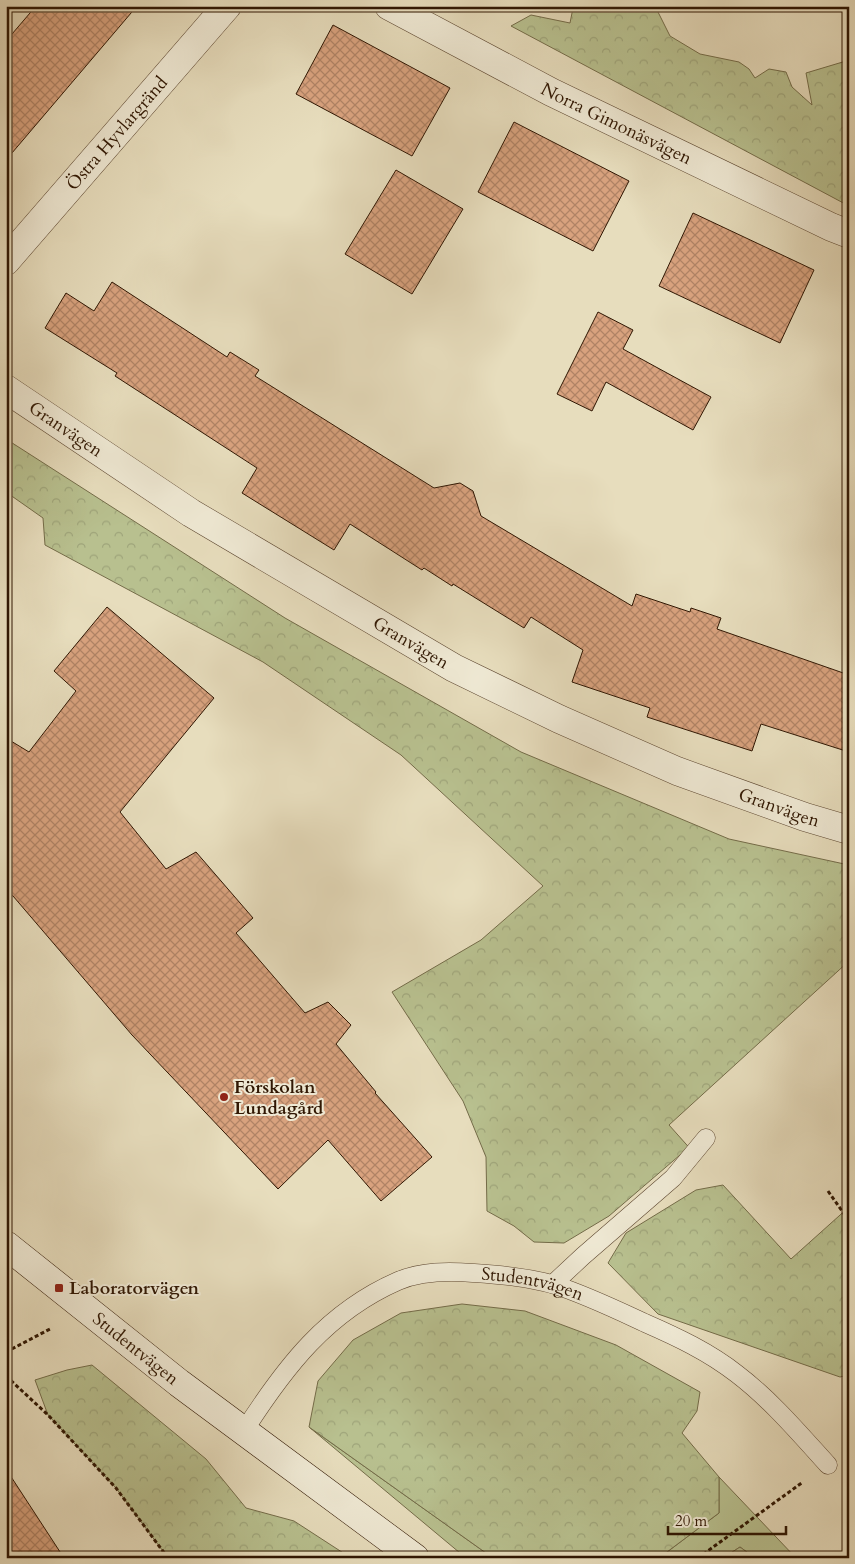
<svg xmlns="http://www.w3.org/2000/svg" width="855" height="1564" viewBox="0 0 855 1564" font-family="Cardo,serif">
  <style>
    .grass { fill: #b8c08f; stroke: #746c49 }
    .forest { fill: url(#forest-crowns); stroke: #746c49 }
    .building { fill: url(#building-cross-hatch); stroke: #301703 }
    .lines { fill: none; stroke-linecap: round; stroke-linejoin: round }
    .lane-casing { stroke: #5e4832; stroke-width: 19 }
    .street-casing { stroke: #5e4832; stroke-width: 29 }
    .secondary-casing { stroke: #301703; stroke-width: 29 }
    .path { stroke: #301703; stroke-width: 3; stroke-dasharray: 4 2.5; stroke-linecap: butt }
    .lane { stroke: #efe9d4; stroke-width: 18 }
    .street { stroke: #efe9d4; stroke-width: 28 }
    .secondary { stroke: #efe9d4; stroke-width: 28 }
    .poi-dot { fill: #8f2418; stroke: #efe9d4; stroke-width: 2 }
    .labels { text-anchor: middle; stroke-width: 4; stroke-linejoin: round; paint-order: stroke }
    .street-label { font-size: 18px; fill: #301703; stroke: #efe9d4 }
    .poi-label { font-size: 18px; font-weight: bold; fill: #301703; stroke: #efe9d4; text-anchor: start }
  </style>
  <defs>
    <pattern id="forest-crowns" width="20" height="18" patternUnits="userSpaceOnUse" patternTransform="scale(1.25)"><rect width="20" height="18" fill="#b8c08f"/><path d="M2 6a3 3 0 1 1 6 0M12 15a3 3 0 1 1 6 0" fill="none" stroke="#9ea47a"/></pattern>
    <pattern id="building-cross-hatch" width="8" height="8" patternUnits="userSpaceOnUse" patternTransform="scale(1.25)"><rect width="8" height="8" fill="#d8a27e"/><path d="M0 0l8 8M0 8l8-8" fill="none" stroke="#b08365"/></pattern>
  </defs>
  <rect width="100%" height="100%" fill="#e7ddbd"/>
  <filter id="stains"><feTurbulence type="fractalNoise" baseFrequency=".004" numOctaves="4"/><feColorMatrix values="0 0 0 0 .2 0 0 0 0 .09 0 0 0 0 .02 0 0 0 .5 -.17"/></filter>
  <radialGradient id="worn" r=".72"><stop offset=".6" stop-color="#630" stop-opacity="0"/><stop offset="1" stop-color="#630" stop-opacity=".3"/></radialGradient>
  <path class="grass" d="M 309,1427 L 493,1558 L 466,1558 Z
    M 719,1477 L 796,1558 L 755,1558 L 740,1547 L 723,1558 L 659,1558 L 719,1513 Z"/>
  <path class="forest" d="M 571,6 L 655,6 L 670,36 L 700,54 L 739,62 L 749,69 L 755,78 L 769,69 L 786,72 L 792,87 L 812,105 L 806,73 L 846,61 L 849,63 L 849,206 L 511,26 L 531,15 L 570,23 L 573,8 Z
    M 6,439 L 285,618 L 521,752 L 729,839 L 849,865 L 849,961 L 669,1125 L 694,1153 L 680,1155 L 609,1216 L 564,1243 L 534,1242 L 514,1226 L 487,1211 L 486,1157 L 463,1101 L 392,992 L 481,940 L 543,886 L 401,755 L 263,662 L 45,545 L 43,518 L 6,492 Z
    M 723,1185 L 791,1259 L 849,1207 L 849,1375 L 840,1377 L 658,1314 L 608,1263 L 626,1233 L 696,1190 Z
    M 462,1304 L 525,1311 L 616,1345 L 700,1392 L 697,1411 L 682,1433 L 719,1477 L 719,1513 L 659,1558 L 493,1558 L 309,1427 L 318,1381 L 353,1340 L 401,1313 Z
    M 92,1365 L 206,1459 L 246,1508 L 294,1521 L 351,1558 L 168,1558 L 116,1488 L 48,1415 L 35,1380 L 67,1370 Z
    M 740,1547 L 755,1558 L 723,1558 Z"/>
  <path class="building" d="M 36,6 L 137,6 L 6,160 L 6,41 Z
    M 333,25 L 450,88 L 412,156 L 296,94 Z
    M 514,122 L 629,181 L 593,251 L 478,192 Z
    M 396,170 L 463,209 L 412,294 L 345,254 Z
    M 693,213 L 814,270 L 780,343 L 659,286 Z
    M 112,282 L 227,357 L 230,352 L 259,370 L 255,376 L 434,488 L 460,483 L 473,491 L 481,516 L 632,606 L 636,594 L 690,612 L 691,608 L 721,618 L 717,629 L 849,675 L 849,752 L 761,724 L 752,751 L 647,717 L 650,708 L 572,682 L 583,650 L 531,617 L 524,628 L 453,584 L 452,586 L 424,568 L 422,570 L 350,524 L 334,550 L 242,493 L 257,468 L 115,376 L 117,373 L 45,328 L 66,293 L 94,311 Z
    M 598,312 L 633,330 L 623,349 L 711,397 L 693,430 L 606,382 L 592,411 L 557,394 Z
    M 107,607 L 214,698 L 120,812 L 166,869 L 196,852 L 253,918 L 236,933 L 305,1013 L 328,1002 L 351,1025 L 336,1044 L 376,1092 L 375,1093 L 432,1157 L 381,1201 L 328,1140 L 278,1189 L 132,1035 L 13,896 L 6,892 L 6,738 L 29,752 L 76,691 L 54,671 Z
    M 6,1469 L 64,1558 L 6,1558 Z"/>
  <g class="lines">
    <g class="lane-casing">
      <g id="lane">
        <path d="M 553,1284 L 583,1256 L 673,1178 L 706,1138"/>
        <path id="s1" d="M 244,1431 C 285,1367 327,1312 398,1281 C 422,1271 448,1271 473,1273 C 500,1275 528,1277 555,1285 C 586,1295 615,1309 645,1323 C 677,1337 709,1352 737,1374 C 771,1400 799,1433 828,1465"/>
      </g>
    </g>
    <g class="street-casing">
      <g id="street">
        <path id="s2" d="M 389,6 L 551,92 L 831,227 L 849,234"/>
        <path id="s3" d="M 6,261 L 227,6"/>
        <path id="s4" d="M 6,389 L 191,513 L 454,668 L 559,719 L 677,771 L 805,817 L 849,830"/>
      </g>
    </g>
    <g class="secondary-casing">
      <g id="secondary">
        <path id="s5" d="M 6,1245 L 179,1383 L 415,1558"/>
      </g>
    </g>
    <path class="path" d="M 828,1191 L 849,1221
      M 6,1352 L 50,1329
      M 6,1376 L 48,1415 L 116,1488 L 168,1558
      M 698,1558 L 803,1482"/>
    <use href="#lane" class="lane"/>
    <use href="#street" class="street"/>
    <use href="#secondary" class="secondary"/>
  </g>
  <g class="poi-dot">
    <circle cx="224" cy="1097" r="5"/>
    <rect x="54" y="1283" width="10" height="10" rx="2.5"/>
  </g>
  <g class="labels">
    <g class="street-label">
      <text dy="6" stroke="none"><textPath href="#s2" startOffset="256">Norra Gimonäsvägen</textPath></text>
      <text dy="6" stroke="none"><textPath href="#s3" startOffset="169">Östra Hyvlargränd</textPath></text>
      <text dy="6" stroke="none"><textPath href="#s4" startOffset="72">Granvägen</textPath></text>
      <text dy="6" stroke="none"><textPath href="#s4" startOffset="478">Granvägen</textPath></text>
      <text dy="6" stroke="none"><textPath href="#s4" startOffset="882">Granvägen</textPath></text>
      <text dy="6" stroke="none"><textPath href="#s1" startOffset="355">Studentvägen</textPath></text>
      <text dy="6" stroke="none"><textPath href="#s5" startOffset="166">Studentvägen</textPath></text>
    </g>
    <g class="poi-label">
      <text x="234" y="1093">Förskolan<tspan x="234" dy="21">Lundagård</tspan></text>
      <text x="69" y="1294">Laboratorvägen</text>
    </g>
  </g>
  <rect width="855" height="1564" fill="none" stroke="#e7ddbd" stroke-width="25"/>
  <rect x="8" y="8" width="840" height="1549" fill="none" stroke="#301703" stroke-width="2.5"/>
  <rect x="12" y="12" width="830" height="1539" fill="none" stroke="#301703"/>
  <path d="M668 1526v8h118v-8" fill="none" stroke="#301703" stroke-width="2.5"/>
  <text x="675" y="1526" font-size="15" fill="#301703" stroke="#efe9d4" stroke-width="4" paint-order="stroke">20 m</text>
  <rect width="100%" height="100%" filter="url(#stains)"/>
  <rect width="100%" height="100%" fill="url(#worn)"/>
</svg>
